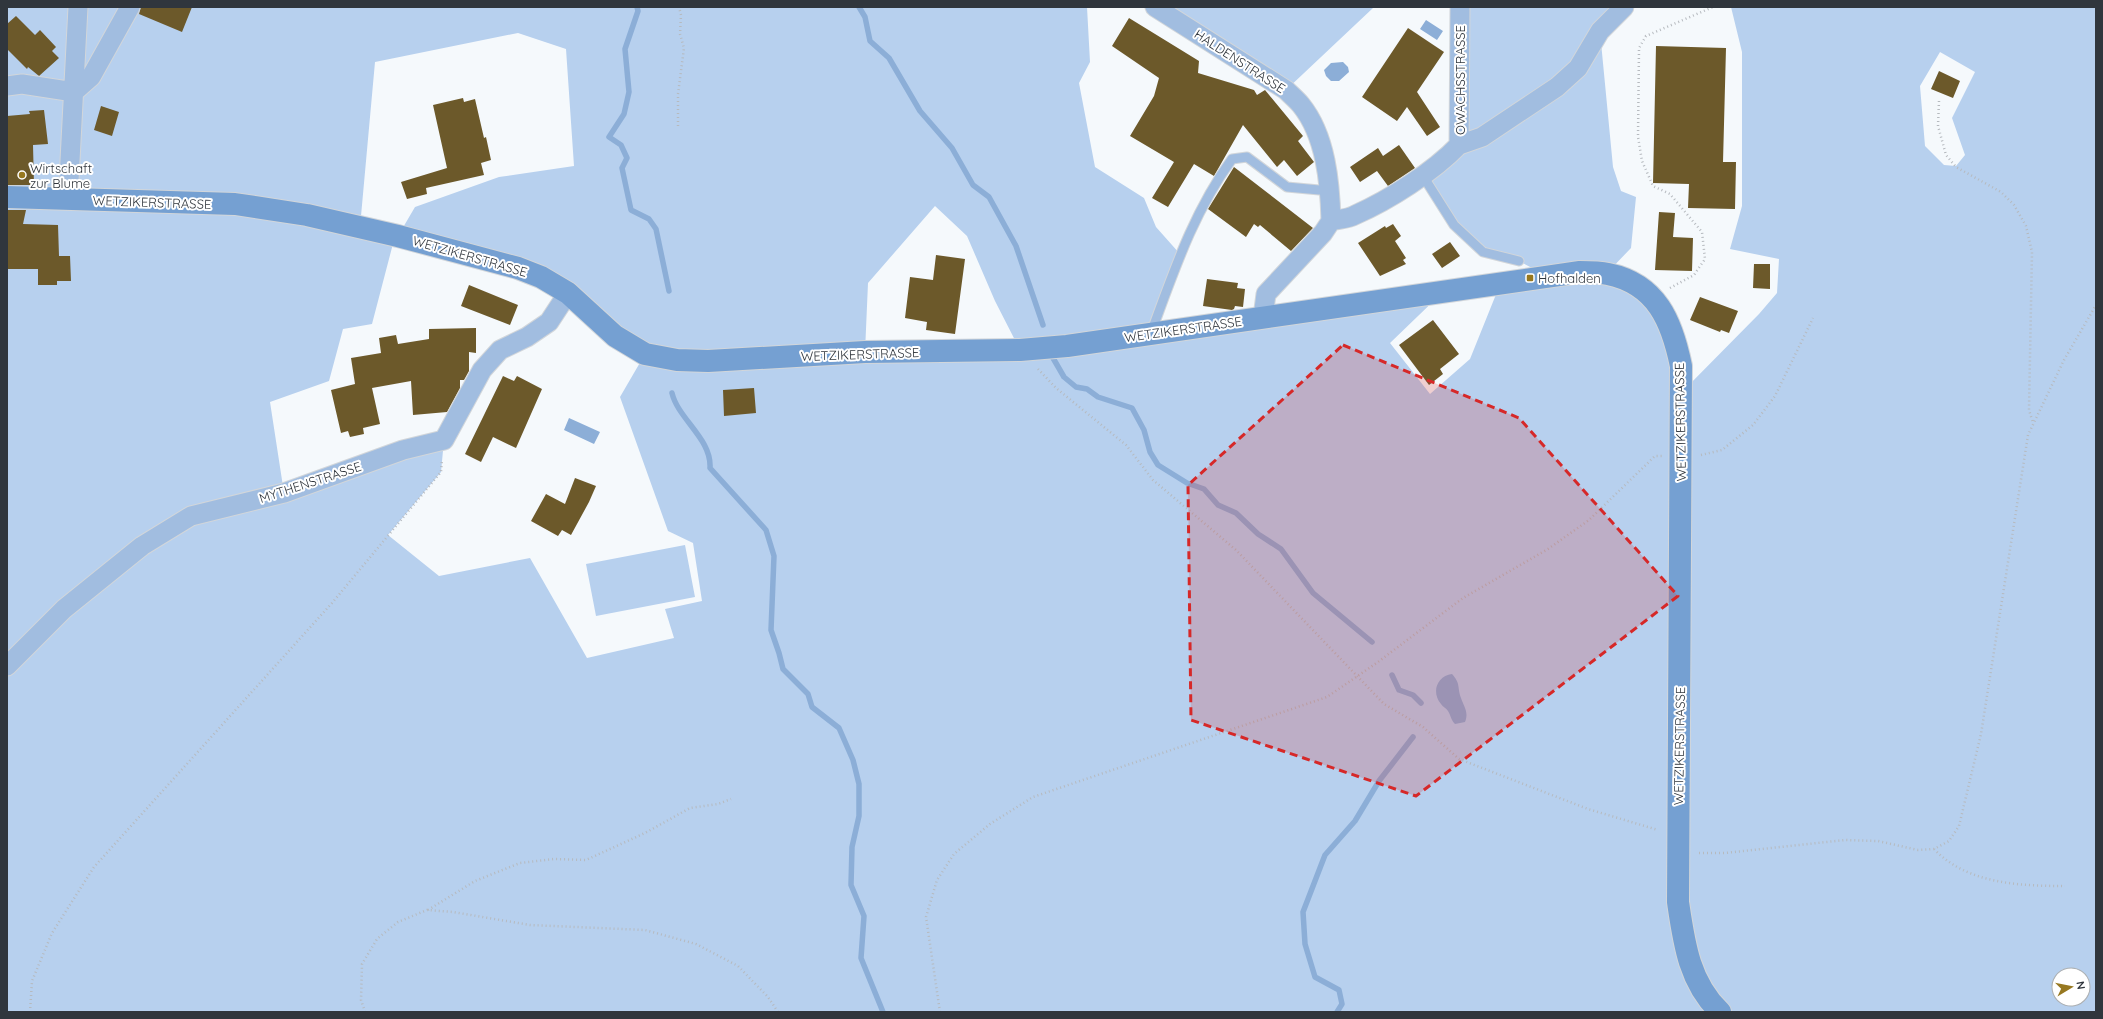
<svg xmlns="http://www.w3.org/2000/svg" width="2103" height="1019" viewBox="0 0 2103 1019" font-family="Quicksand,sans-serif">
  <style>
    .green { fill: #b7d0ee; fill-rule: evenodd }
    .water { fill: #8caed7 }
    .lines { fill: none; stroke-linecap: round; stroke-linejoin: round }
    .stream { stroke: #8caed7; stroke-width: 5.5 }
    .building { fill: #6c592a }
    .lane-casing { stroke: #d2d6da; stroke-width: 11 }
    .street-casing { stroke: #d2d6da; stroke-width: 21 }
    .secondary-casing { stroke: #d2d6da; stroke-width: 24 }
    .path { stroke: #b6babf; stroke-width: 2.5; stroke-dasharray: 1 3; stroke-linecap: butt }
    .lane { stroke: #a1bde0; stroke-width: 9 }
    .street { stroke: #a1bde0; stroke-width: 19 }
    .secondary { stroke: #75a0d2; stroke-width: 22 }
    .marked { fill: #d62828; fill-opacity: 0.2; stroke: #d62828; stroke-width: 3; stroke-dasharray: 8 5; stroke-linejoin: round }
    .poi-dot { fill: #977820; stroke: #fff; stroke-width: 1.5 }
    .labels { text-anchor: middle; stroke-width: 4; stroke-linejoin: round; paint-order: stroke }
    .street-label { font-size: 13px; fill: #30363d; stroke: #fff }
    .poi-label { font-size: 13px; fill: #30363d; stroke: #fff; text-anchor: start }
  </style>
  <rect width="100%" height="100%" fill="#f5f9fc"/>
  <path class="green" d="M 7,7 L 1087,7 L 1090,62 L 1079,83 L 1095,167 L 1144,198 L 1156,227 L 1180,254 L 1151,333 L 1445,290 L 1390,343 L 1430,394 L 1470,359 L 1501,282 L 1532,268 L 1519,261 L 1483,252 L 1454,225 L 1423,176 L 1459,145 L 1460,7 L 1620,7 L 1600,32 L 1613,167 L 1621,191 L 1636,197 L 1631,248 L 1607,273 L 1651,297 L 1683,391 L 1759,314 L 1777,293 L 1779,259 L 1730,249 L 1742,206 L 1742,52 L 1731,7 L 2096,7 L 2096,1012 L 7,1012 ZM 518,33 L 566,49 L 574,166 L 499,177 L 415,207 L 398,236 L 568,293 L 645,354 L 620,397 L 668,531 L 693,543 L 702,601 L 665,609 L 674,638 L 587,658 L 530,558 L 439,576 L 388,535 L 441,472 L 444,440 L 284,493 L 270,402 L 329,381 L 343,329 L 372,324 L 395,236 L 360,227 L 375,62 ZM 1940,52 L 1975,72 L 1952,118 L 1965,155 L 1956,166 L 1944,165 L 1925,146 L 1920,86 ZM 935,206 L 967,236 L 995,301 L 1020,350 L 865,352 L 868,283 ZM 2059,975 L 2083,975 L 2083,999 L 2059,999 Z
    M 1160,7 L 1388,7 L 1373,8 L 1286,90 Z
    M 685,545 L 695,597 L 596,616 L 586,564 Z"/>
  <path class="water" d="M 1426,20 L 1443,31 L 1437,40 L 1420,29 Z
    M 1343,62 L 1348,67 L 1349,72 L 1339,81 L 1331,81 L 1326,76 L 1324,70 L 1331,63 Z
    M 569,418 L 600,432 L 594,444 L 564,430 Z
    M 1452,674 C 1461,684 1457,687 1461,698 C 1464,707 1469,712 1465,722 L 1455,724 C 1451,720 1451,716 1448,711 C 1446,708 1443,707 1441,704 C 1431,692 1437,676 1452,674 Z"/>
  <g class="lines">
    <path class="stream" d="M 637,7 L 638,11 L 625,49 L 629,92 L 624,114 L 609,137 L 621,145 L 627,158 L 622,168 L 631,210 L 649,219 L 656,229 L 669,291
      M 859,7 L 865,17 L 870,41 L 889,58 L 920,111 L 952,148 L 973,185 L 989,197 L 1016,246 L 1043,325
      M 1053,358 L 1064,377 L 1076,387 L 1087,389 L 1098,397 L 1132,408 L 1144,430 L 1150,452 L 1158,465 L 1187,483 L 1204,489 L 1218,505 L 1236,513 L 1258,534 L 1281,549 L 1313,593 L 1372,642
      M 672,393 C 678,419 712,439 710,468 L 766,530 L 774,556 L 771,630 L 779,653 L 783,669 L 808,694 L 812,707 L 839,728 L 853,760 L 859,784 L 859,816 L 852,847 L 851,885 L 864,916 L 861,958 L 883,1012
      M 1392,675 L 1399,690 L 1413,695 L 1421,703
      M 1337,1012 L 1342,1004 L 1339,990 L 1315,977 L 1305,944 L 1303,912 L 1325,855 L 1355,821 L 1379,781 L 1413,737"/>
  </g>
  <path class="building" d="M 141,7 L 192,7 L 182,32 L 139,14 Z
    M 16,16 L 35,35 L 40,30 L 56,47 L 52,51 L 59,58 L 39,76 L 28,67 L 27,69 L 7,49 L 7,24 Z
    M 1129,18 L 1199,61 L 1198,73 L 1254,90 L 1257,95 L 1265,90 L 1303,136 L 1298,141 L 1314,162 L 1297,176 L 1284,160 L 1277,167 L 1243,125 L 1214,176 L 1194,164 L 1168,207 L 1152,198 L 1174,162 L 1130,136 L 1154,96 L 1159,78 L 1112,46 Z
    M 1408,28 L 1444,52 L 1417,92 L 1440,127 L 1427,136 L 1407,107 L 1397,121 L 1362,97 Z
    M 1656,46 L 1726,48 L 1723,162 L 1736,162 L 1735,209 L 1688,208 L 1689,184 L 1653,183 Z
    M 1939,71 L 1960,81 L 1953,98 L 1931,89 Z
    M 463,98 L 464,102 L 475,99 L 484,138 L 486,137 L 491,160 L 481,163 L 484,175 L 426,188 L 427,194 L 407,199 L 401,182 L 447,168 L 433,105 Z
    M 101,106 L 119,112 L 112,136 L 94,130 Z
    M 44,110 L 48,144 L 33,145 L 34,185 L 7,185 L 7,116 L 30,114 L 29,111 Z
    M 1399,145 L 1415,168 L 1388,186 L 1377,171 L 1360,182 L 1350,167 L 1378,148 L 1383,156 Z
    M 1234,167 L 1313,228 L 1291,251 L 1260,225 L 1258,227 L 1254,224 L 1246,237 L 1208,209 Z
    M 7,210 L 26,210 L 23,224 L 58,225 L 59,256 L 70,256 L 71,281 L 57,281 L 57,285 L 38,285 L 38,269 L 7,269 Z
    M 1659,212 L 1675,213 L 1673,237 L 1693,238 L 1692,271 L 1655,270 Z
    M 1393,224 L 1401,236 L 1395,241 L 1406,258 L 1403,260 L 1406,264 L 1380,276 L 1358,243 L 1385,226 L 1386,228 Z
    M 1450,242 L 1460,256 L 1442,268 L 1432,254 Z
    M 936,255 L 965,259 L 955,334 L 926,330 L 927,322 L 905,318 L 910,277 L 933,280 Z
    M 1754,264 L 1770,264 L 1770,289 L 1753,288 Z
    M 1207,279 L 1238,283 L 1237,288 L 1245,289 L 1243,307 L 1235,306 L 1234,309 L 1232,310 L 1203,306 Z
    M 469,285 L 518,305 L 510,325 L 461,306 Z
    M 1700,297 L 1738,311 L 1729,333 L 1721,330 L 1720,332 L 1690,320 Z
    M 1433,320 L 1459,354 L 1440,369 L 1443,374 L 1429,385 L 1399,345 Z
    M 476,328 L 476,353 L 469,352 L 469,371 L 464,380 L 460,380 L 460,388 L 447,412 L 413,415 L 411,381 L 372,388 L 380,424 L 363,428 L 364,434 L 350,437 L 348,431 L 341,433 L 331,390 L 355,384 L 351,358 L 381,353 L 379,338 L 396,335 L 398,344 L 429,339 L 429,329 Z
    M 503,376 L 514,381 L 517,376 L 542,389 L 516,448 L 493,437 L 481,462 L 465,454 Z
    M 754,388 L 756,413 L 724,416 L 723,390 Z
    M 575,478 L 596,486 L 589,502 L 571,535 L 562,530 L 558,536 L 531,521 L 546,494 L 565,504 Z"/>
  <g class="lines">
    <g class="lane-casing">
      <path id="lane" d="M 1423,176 L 1454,225 L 1483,252 L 1519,261
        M 1151,333 C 1174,271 1193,213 1232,159 L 1247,157 L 1287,187 L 1330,191"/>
    </g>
    <g class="street-casing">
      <path id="street" d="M 1155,7 L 1286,90 C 1291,95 1297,100 1301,105 C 1326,136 1330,183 1331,221
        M 7,86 L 22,84 L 74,92 L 91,77 L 130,7
        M 1459,145 L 1482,137 L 1557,87 L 1578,68 L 1600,31 L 1624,7
        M 68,199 L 78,7
        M 1263,317 L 1266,294 L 1323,233 L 1331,221 C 1339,219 1348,219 1355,215 C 1389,200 1433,172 1459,145 L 1460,7
        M 7,666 L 64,609 L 142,546 L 191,516 L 284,493 L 403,450 L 444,440 L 482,370 L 500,350 L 527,337 L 549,322 L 568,293"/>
    </g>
    <g class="secondary-casing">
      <path id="secondary" d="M 7,197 L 235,204 L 307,215 L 398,236 L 518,268 L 541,277 L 568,293 L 615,336 L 645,354 L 677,360 L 708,361 L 865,352 L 1020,350 L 1067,346 L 1580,272 C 1589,272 1599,272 1608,274 C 1657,284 1672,322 1681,366 L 1678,902 C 1684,943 1689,982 1720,1012"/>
    </g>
    <path class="path" d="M 1939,101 L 1938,126 L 1946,155 L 1956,167 L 2001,192 L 2014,205 L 2026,226 L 2032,252 L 2029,410 L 2033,423
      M 678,126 L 678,94 L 684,48 L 680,34 L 681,15 L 679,7
      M 1670,288 L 1694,275 L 1705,259 L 1702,232 L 1670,194 L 1653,186 L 1642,161 L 1638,137 L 1639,48 L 1646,36 L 1713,7
      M 1038,369 L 1056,388 L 1126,445 L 1153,480 L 1236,550 L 1384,704 L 1423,727 L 1459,759 L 1588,809 L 1658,830
      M 1701,455 L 1722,450 L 1753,425 L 1775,396 L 1813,318
      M 1934,849 C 1967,884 2020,886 2065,886
      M 1699,853 L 1725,853 L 1845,840 L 1878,841 L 1918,850 L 1934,849 L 1949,841 L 1959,826 L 1981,734 L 2028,435 L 2064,360 L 2096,305
      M 428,910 L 475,881 L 520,863 L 554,859 L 586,860 L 645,833 L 690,808 L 718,804 L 731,799
      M 30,1012 L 32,981 L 52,933 L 94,867 L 332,603 L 441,472 L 442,460
      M 365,1012 L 361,1000 L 362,964 L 377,939 L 398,922 L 427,910 L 453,912 L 530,925 L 645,930 L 696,944 L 738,966 L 768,997 L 778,1012
      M 940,1012 L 926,917 L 937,880 L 954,854 L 990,824 L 1033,797 L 1327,697 L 1378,662 L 1463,598 L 1548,549 L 1589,520 L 1655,456 L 1662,456"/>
    <use href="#lane" class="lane"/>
    <use href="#street" class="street"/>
    <use href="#secondary" class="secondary"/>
  </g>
  <path class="marked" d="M 1343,345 L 1519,418 L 1678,596 L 1416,796 L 1191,720 L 1188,485 Z"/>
  <g class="poi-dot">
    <circle cx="22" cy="175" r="4"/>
    <rect x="1526" y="274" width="8" height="8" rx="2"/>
  </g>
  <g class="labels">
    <g class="street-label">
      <text transform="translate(1240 61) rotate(33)" y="5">HALDENSTRASSE</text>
      <text transform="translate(1460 80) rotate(-90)" y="5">OWACHSSTRASSE</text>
      <text transform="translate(152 202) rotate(2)" y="5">WETZIKERSTRASSE</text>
      <text transform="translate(470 256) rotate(16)" y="5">WETZIKERSTRASSE</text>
      <text transform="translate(1183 329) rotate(-8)" y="5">WETZIKERSTRASSE</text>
      <text transform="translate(860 354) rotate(-2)" y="5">WETZIKERSTRASSE</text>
      <text transform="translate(1680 422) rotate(-91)" y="5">WETZIKERSTRASSE</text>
      <text transform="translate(310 482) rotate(-18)" y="5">MYTHENSTRASSE</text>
      <text transform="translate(1679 746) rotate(-89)" y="5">WETZIKERSTRASSE</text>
    </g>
    <g class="poi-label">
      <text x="30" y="173">Wirtschaft<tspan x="30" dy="15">zur Blume</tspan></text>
      <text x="1538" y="283">Hofhalden</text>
    </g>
  </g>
  <rect width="2103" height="1019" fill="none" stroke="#30363d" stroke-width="16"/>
  <g transform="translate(2071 987) rotate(80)"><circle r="19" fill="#ffffff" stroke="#acafb1"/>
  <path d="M0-3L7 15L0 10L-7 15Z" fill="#977820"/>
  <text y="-6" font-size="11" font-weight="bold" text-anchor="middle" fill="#30363d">N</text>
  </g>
</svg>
